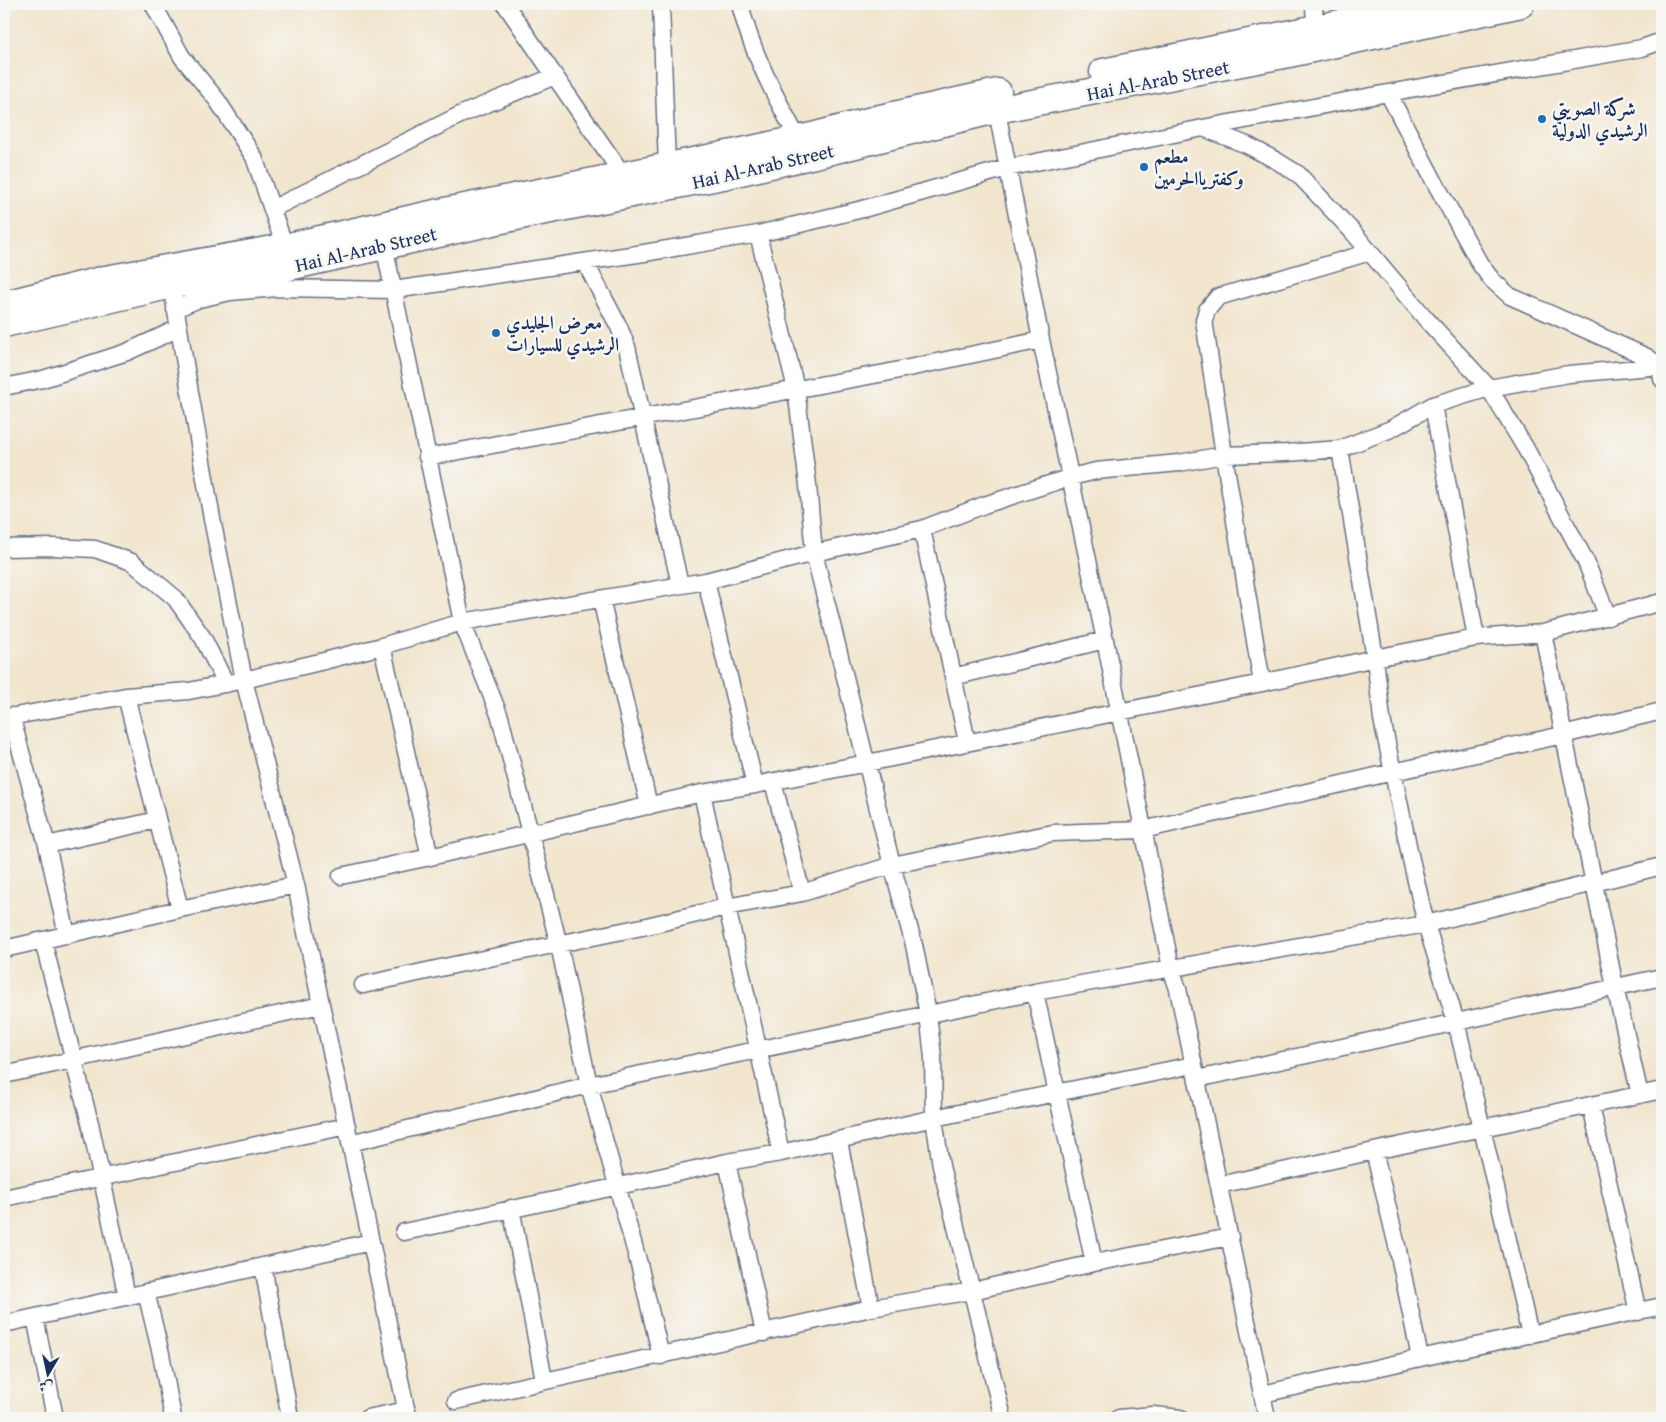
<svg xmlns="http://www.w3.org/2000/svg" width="1666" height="1422" viewBox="0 0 1666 1422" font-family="'Gentium Book Plus',Amiri,serif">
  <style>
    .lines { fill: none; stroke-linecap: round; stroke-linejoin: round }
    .minor-casing { stroke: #666f85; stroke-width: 19 }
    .primary-casing { stroke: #666f85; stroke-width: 29 }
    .minor { stroke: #fff; stroke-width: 16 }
    .primary { stroke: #fff; stroke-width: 26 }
    .poi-dot { fill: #1f6fb2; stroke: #f6f6f2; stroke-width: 2 }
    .labels { text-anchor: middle; stroke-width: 5; stroke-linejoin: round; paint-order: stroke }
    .street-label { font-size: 19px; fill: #1b2f5e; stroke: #f6f6f2 }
    .poi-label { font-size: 19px; font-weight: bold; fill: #1b2f5e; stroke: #f6f6f2; text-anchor: start }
  </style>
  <rect width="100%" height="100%" fill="#f6f6f2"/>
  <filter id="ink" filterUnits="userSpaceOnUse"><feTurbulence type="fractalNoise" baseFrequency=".02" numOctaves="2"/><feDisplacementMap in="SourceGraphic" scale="10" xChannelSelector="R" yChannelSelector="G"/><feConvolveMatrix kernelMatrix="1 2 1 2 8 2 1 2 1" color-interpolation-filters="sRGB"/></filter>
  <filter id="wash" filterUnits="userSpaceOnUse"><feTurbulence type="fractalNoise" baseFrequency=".0096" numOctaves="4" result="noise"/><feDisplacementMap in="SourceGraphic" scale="20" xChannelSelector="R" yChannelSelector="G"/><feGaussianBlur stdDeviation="1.12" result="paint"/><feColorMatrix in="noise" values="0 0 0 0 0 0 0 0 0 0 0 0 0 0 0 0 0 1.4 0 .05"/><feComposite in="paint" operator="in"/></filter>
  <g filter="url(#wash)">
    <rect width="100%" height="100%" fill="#f2e5cd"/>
  </g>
  <g filter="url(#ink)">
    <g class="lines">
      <g class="minor-casing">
        <path id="minor" d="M 153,4 L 182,57 L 217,100 L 254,157 L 285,247
          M 505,4 L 623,175
          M 661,4 L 667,167
          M 740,4 C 751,51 775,96 798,139
          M 1314,4 L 1315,28
          M 1388,93 L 1433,179 L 1480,264 L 1492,280 L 1510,296 L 1647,357 L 1660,366 L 1662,379
          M 995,101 L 1041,340 L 1105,640 L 1171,968 L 1178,989 L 1267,1418
          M 1203,128 L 1247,145 L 1277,161 L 1298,174 L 1352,231 L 1426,319 L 1489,388 L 1526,449 L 1586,562 L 1608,617
          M 272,209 L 462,114 L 555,76
          M 758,234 L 796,389 L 808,485 L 814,553 L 892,865 L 914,945 L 928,1014 L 933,1057 L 934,1118 L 941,1166 L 1003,1418
          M 384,245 L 462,622 L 500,717 L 559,945 L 589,1085 L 639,1264 L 661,1356
          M 585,262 L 619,327 L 627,347 L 680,585
          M 174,300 L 212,519 L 244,680 L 296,885 L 408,1418
          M 175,309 L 199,299 L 230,292 L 278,288 L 394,290 L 644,253 L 758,234 L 863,209 L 1007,168 L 1203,128 L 1388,93 L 1642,48 L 1662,41
          M 4,387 L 43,379 L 127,352 L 179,328
          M 1433,405 L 1476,638
          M 1340,449 L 1375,658 L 1382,719 L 1410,855 L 1426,924 L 1456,1022 L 1482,1128 L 1530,1335
          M 427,457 L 885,373 L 1041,340
          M 922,529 L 967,742
          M 4,548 L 53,547 L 95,549 L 132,562 L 175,598 L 203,638 L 226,684
          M 706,581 L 755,785
          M 601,599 L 649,806
          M 1543,633 L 1615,987 L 1640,1095
          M 382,646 L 430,857
          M 953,677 L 1105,640
          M 1262,683 L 1224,455 L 1204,320 L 1207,310 L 1218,297 L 1370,252
          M 126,696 L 180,909
          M 11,716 L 47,845 L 67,935
          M 4,718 L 126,696 L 189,691 L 244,680 L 324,661 L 382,646 L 462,622 L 706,581 L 814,553 L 922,529 L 984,505 L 1071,477 L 1096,471 L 1179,463 L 1224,455 L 1286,453 L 1340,449 L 1391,429 L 1433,405 L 1489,388 L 1569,374 L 1662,366
          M 773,782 L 802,893
          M 702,793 L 781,1153
          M 47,845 L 157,820
          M 341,876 L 430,857 L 702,793 L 755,785 L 867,763 L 1262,683 L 1375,658 L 1476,638 L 1543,633 L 1662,602
          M 43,941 L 90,1123 L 127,1297
          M 4,949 L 180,909 L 296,885
          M 363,985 L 454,965 L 647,926 L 726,907 L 802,893 L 892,865 L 1053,833 L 1143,830 L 1393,772 L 1563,735 L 1662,711
          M 1035,992 L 1094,1263
          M 4,1075 L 321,1005
          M 1197,1079 L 1662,977
          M 1591,1106 L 1638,1312
          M 839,1141 L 871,1308
          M 350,1143 L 589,1085 L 1035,992 L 1426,924 L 1662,866
          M 1374,1151 L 1398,1250 L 1420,1358
          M 727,1162 L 764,1333
          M 1219,1185 L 1374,1151 L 1662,1090
          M 4,1198 L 347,1126
          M 511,1208 L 544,1380
          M 404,1232 L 569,1197 L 727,1162 L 781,1153 L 934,1118 L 1193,1065
          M 263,1266 L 290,1418
          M 146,1292 L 161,1354 L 173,1418
          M 35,1317 L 55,1418
          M 4,1324 L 371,1242
          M 1263,1394 L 1420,1358 L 1662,1306
          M 456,1401 L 871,1308 L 972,1291 L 1094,1263 L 1230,1237
          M 367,1418 L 407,1410
          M 1119,1418 L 1153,1415 L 1180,1418"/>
      </g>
      <g class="primary-casing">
        <path id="primary" d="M 1103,72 L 1433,4
          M 4,304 L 105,279 L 285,247 L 440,212 L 743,151 L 812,136 L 876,119 L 998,92
          M 4,324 L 172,285 L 275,270 L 525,215 L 723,176 L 827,152 L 996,110 L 1289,54 L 1521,4"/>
      </g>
      <use href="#minor" class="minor"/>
      <use href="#primary" class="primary"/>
    </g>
  </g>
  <g class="poi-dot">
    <circle cx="1542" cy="119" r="5"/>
    <circle cx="1144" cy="167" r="5"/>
    <circle cx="496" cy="333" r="5"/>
  </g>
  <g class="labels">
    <g class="street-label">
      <text transform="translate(1158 80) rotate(-11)" y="7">Hai Al-Arab Street</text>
      <text transform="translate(763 166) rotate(-13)" y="7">Hai Al-Arab Street</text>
      <text transform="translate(366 249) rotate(-13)" y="7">Hai Al-Arab Street</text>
    </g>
    <g class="poi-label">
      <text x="1552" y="115">شركة الصويتي<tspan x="1552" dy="22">الرشيدي الدولية</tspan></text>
      <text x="1154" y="163">مطعم<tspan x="1154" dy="22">وكفترياالحرمين</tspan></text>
      <text x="506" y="329">معرض الجليدي<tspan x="506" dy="22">الرشيدي للسيارات</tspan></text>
    </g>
  </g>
  <rect width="1666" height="1422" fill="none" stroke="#f6f6f2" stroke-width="20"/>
  <g transform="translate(48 1374) rotate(189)" stroke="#f6f6f2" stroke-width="4" paint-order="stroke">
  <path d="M0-4L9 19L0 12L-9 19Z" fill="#1b2f5e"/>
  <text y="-8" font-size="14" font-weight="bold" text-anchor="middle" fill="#1b2f5e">ش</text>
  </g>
</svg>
